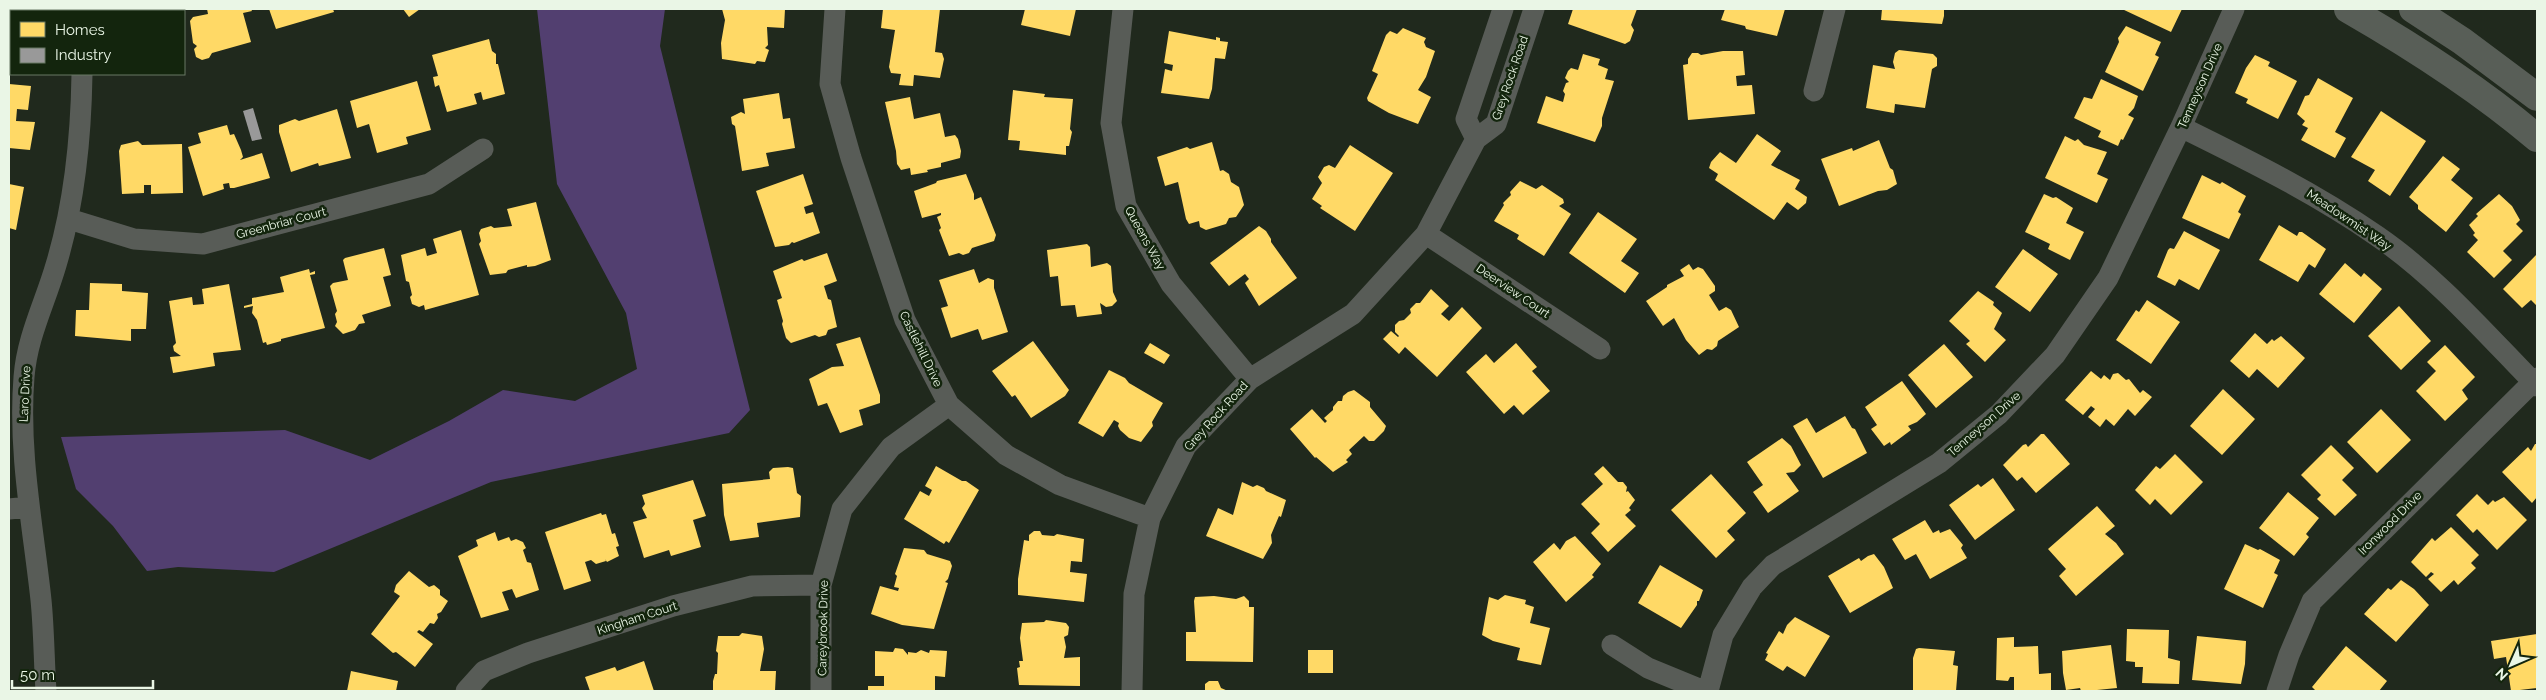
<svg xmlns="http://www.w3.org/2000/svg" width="2546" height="700" viewBox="0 0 2546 700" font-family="Raleway,sans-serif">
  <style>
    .green { fill: #523f70 }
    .homes { fill: #ffd966 }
    .industry { fill: #999 }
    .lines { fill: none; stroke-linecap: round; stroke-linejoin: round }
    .street { stroke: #585c57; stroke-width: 21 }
    .secondary { stroke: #585e57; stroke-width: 28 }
    .labels { text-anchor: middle; stroke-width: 5; stroke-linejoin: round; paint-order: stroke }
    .street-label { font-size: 12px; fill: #eaf6e6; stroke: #13250d }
  </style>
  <rect width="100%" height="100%" fill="#20291d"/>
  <path class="green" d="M 537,9 L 665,9 L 660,46 L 750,410 L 729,433 L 491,482 L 274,572 L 178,567 L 147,571 L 113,526 L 76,489 L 61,437 L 285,430 L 370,460 L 449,421 L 503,390 L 575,401 L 637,369 L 626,313 L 557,184 Z"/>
  <path class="homes" d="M 9,9 L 21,9 L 21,11 L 11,11 L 11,66 L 9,67 Z
    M 148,9 L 171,9 L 171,11 L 140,11 Z
    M 207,9 L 251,9 L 252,11 L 243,13 L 251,42 L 212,53 L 209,58 L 202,60 L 196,57 L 194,49 L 197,46 L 193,43 L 190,21 L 193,17 L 208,14 Z
    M 269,9 L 333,9 L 334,12 L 276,29 Z
    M 403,9 L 420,9 L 409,17 Z
    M 722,9 L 785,9 L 784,28 L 767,27 L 768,45 L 765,48 L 769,50 L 765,62 L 757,61 L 755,64 L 722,59 L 721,43 L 725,20 Z
    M 883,9 L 940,9 L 935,52 L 942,53 L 944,59 L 940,78 L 914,75 L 913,86 L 899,85 L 901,74 L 891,73 L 889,67 L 895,30 L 881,28 Z
    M 1025,9 L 1076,9 L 1070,36 L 1021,25 Z
    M 1573,9 L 1637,9 L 1631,25 L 1634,30 L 1630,41 L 1625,44 L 1568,24 Z
    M 1725,9 L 1785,9 L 1777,36 L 1746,29 L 1745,26 L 1721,20 Z
    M 1882,9 L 1944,9 L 1944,16 L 1942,24 L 1881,20 Z
    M 2122,9 L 2182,9 L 2171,32 Z
    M 2126,26 L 2161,42 L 2155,55 L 2159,57 L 2143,91 L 2105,72 L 2119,42 L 2118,38 Z
    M 1403,28 L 1426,38 L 1424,42 L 1426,47 L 1435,51 L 1426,77 L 1418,90 L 1431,97 L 1418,124 L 1389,113 L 1368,101 L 1367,98 L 1378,74 L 1372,71 L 1386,35 L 1390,31 L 1397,34 Z
    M 1169,31 L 1216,40 L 1216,37 L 1220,38 L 1220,41 L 1228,42 L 1225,59 L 1215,58 L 1212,89 L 1209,99 L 1161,93 L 1165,69 L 1172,71 L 1173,65 L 1164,63 Z
    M 489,39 L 492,51 L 496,54 L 496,64 L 498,64 L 505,94 L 483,100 L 481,92 L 474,94 L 477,104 L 447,112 L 439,85 L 435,87 L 433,77 L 438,76 L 432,55 Z
    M 1899,50 L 1933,54 L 1937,58 L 1937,66 L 1932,69 L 1925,108 L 1895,104 L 1894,113 L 1866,108 L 1873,65 L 1895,69 L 1893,62 L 1895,53 Z
    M 1723,51 L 1743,51 L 1745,75 L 1736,76 L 1737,86 L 1752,85 L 1755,114 L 1688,120 L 1683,65 L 1688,64 L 1688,59 L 1692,53 L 1698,53 L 1701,55 Z
    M 1583,54 L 1600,59 L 1598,65 L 1608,69 L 1605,79 L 1614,81 L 1602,118 L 1602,126 L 1595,142 L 1537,123 L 1546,96 L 1563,102 L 1565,94 L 1563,91 L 1566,83 L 1569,82 L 1565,78 L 1568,71 L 1571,68 L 1578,70 Z
    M 2255,55 L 2270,62 L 2268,66 L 2297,81 L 2278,119 L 2246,103 L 2248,99 L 2235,93 L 2246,68 Z
    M 2318,78 L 2353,98 L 2335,132 L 2346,138 L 2335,158 L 2301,140 L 2308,128 L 2302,125 L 2305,121 L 2297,114 L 2305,96 L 2309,95 Z
    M 2101,79 L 2138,96 L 2134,108 L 2128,115 L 2134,118 L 2123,140 L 2121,139 L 2118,146 L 2098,137 L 2101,131 L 2074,118 L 2084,97 L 2092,99 Z
    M 417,81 L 431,130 L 406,137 L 408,144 L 377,153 L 369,124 L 357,128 L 350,101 Z
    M 9,84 L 31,86 L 28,110 L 17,109 L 16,121 L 35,122 L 30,150 L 9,148 Z
    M 1013,90 L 1045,94 L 1044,97 L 1073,99 L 1070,129 L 1072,132 L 1069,146 L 1066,146 L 1066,155 L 1019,150 L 1020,141 L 1008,140 Z
    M 779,93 L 783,119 L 790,118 L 795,148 L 766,153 L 769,166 L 742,171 L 735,126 L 732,124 L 731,117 L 741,112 L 745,114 L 743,99 Z
    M 910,97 L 914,119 L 940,113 L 945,137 L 955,135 L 958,139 L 961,151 L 960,158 L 941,163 L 941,167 L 927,170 L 928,172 L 911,175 L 910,168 L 901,170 L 897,164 L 896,151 L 885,102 Z
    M 337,109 L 351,158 L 319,166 L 318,163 L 291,172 L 279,132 L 279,125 L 295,119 L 299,121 Z
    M 2381,111 L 2426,141 L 2390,196 L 2368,181 L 2375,170 L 2351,157 Z
    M 227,125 L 230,135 L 234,134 L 241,150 L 243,157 L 240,160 L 262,153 L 270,178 L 234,188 L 230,188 L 229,183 L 223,184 L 224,189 L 203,196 L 188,147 L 201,143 L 198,133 Z
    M 1757,134 L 1781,151 L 1771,165 L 1800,180 L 1795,189 L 1807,197 L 1806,203 L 1798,210 L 1787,202 L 1774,220 L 1715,180 L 1718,174 L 1709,168 L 1711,162 L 1720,152 L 1736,163 Z
    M 2065,136 L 2075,141 L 2078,139 L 2084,145 L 2107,152 L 2097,174 L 2108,179 L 2097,203 L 2045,178 Z
    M 1879,140 L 1890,168 L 1893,170 L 1897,184 L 1887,190 L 1878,191 L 1839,206 L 1821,159 L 1852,148 L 1853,151 Z
    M 138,141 L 142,145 L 182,144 L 183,193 L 151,194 L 151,185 L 144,185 L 144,193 L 122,194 L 119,151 L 121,145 Z
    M 1212,142 L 1220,171 L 1223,170 L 1229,174 L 1231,182 L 1239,187 L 1244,205 L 1236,217 L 1229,218 L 1226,224 L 1206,230 L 1200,227 L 1199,221 L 1189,224 L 1186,219 L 1178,182 L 1165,186 L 1157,157 L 1187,147 L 1190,149 Z
    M 1350,145 L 1393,173 L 1355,231 L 1320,208 L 1322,206 L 1312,199 L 1322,183 L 1318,177 L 1324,167 L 1329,165 L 1335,168 Z
    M 2443,156 L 2460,169 L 2451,180 L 2473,198 L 2446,232 L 2418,209 L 2418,205 L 2409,197 Z
    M 803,174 L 813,204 L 804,207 L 806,214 L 813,212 L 820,233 L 794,243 L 792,242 L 789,245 L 775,247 L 756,191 Z
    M 966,174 L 974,194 L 974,200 L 981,197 L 996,235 L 994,241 L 972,248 L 969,253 L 963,255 L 959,253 L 949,256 L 939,230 L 941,228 L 937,217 L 941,215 L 941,213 L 922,218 L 914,191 L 936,183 L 937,181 Z
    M 2202,175 L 2220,184 L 2222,182 L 2246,196 L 2238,212 L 2241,214 L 2229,239 L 2182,218 Z
    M 1520,181 L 1536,189 L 1542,185 L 1563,199 L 1564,203 L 1559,206 L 1571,214 L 1544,256 L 1517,239 L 1519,235 L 1494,221 L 1504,205 L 1503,203 L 1511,195 L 1510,192 Z
    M 9,184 L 24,187 L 16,230 L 9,228 Z
    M 2044,194 L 2053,198 L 2056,197 L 2073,208 L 2066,223 L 2084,232 L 2070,260 L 2048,249 L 2050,244 L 2025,232 Z
    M 2499,194 L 2512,206 L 2520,220 L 2516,224 L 2523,231 L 2503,251 L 2512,260 L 2494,278 L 2467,252 L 2478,240 L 2473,235 L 2475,233 L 2469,225 L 2478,216 L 2476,214 Z
    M 536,202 L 551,260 L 535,266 L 527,267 L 527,265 L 508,270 L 506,273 L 490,275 L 479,244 L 481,241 L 479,233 L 481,229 L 491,226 L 494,228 L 512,226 L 507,209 Z
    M 1598,212 L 1637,239 L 1621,261 L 1639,273 L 1625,293 L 1569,253 Z
    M 2279,225 L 2297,236 L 2299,232 L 2302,232 L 2326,249 L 2315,268 L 2309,264 L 2298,282 L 2259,260 Z
    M 1259,226 L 1266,231 L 1271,239 L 1271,242 L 1297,278 L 1259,306 L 1245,283 L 1249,279 L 1245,274 L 1229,286 L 1210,263 Z
    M 461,230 L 479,295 L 425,310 L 424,305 L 419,307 L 412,304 L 410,297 L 412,295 L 409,282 L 406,281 L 401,255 L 425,248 L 427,256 L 437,253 L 433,239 Z
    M 2184,231 L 2220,250 L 2199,290 L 2179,279 L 2175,286 L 2157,277 L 2168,250 L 2170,248 L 2174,249 Z
    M 1087,244 L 1090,247 L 1091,267 L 1107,263 L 1111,266 L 1113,292 L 1117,301 L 1112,306 L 1106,307 L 1100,303 L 1102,314 L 1077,317 L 1075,305 L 1061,306 L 1058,276 L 1050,277 L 1047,250 Z
    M 384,248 L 391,275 L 383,277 L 391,306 L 362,315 L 365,323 L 359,324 L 355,330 L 343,334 L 335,326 L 337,322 L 335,314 L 337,311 L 330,286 L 333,283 L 348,280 L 343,260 L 345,258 Z
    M 2023,249 L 2058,274 L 2030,312 L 1995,287 Z
    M 827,253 L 837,281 L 824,286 L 828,299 L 831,300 L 837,327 L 828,330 L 826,335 L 819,337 L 815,335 L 791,343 L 786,338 L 782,324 L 783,321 L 777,300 L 782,298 L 773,271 L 802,259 L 804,261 Z
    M 2537,254 L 2537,306 L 2531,300 L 2522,308 L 2503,289 Z
    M 2345,263 L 2361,277 L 2364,273 L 2382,289 L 2354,323 L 2319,294 Z
    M 1689,264 L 1693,270 L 1698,267 L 1703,269 L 1715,286 L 1715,291 L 1709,295 L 1719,311 L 1726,307 L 1731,310 L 1739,327 L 1718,341 L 1717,346 L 1712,350 L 1707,349 L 1699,355 L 1686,340 L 1674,318 L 1663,326 L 1646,301 L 1667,287 L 1667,285 L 1684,276 L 1680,270 Z
    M 309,269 L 310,273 L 315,271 L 315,274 L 310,275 L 325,328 L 281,339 L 281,341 L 267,345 L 266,342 L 263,343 L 257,320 L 252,313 L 253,306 L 244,308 L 244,306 L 252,304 L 252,298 L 284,292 L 280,277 Z
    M 974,269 L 979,283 L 988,278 L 994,280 L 994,288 L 1008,332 L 982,340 L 978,329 L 951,338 L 941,308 L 948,306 L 939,280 Z
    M 90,283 L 122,284 L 122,291 L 148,293 L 146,329 L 131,329 L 131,341 L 75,336 L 76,310 L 89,310 Z
    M 229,284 L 241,350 L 213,353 L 215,366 L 173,373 L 170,357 L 181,356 L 174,351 L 173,346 L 176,343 L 169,301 L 192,297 L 193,305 L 204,304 L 202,289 Z
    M 1431,289 L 1449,306 L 1441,314 L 1449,321 L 1462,307 L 1482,328 L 1437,377 L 1405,347 L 1399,354 L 1383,339 L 1391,331 L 1398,337 L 1399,336 L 1395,332 L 1395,325 L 1399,321 L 1404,320 L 1411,313 L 1410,309 L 1416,303 L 1420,303 Z
    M 1978,291 L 1994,302 L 1993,305 L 2002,313 L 1994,329 L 2006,340 L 1985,362 L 1966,344 L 1970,341 L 1949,321 Z
    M 2147,300 L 2180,322 L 2151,364 L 2116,340 L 2136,310 L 2139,312 Z
    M 2399,306 L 2431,341 L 2401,370 L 2368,336 Z
    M 2255,333 L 2267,344 L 2272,339 L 2274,341 L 2281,336 L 2305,358 L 2278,388 L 2257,369 L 2249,378 L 2230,361 Z
    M 860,337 L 880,395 L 880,403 L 859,410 L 863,425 L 840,433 L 827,403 L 818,406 L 809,379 L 832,367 L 844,366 L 836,344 Z
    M 1033,341 L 1069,390 L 1065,396 L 1031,418 L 1015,395 L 1012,397 L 992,371 Z
    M 1150,343 L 1170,355 L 1164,364 L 1144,353 Z
    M 1516,343 L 1537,367 L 1532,371 L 1550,391 L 1523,415 L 1514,405 L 1504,414 L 1466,372 L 1486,354 L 1494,363 Z
    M 1944,344 L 1973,377 L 1936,408 L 1908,375 Z
    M 2445,345 L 2475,377 L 2462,390 L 2468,399 L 2445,421 L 2416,391 L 2436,371 L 2427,362 Z
    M 1109,370 L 1125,378 L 1129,383 L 1163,403 L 1152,422 L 1153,426 L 1141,442 L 1129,438 L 1120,430 L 1118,426 L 1119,423 L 1114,420 L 1103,437 L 1078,423 Z
    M 2091,371 L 2101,379 L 2104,375 L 2110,380 L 2113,374 L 2118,373 L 2126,380 L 2129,379 L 2140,393 L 2143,390 L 2152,397 L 2135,416 L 2128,409 L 2114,426 L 2106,419 L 2100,427 L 2088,417 L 2095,409 L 2091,406 L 2083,415 L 2065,400 Z
    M 1902,381 L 1926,414 L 1917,422 L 1908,426 L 1911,430 L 1891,445 L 1890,442 L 1884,446 L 1871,429 L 1877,425 L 1865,407 Z
    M 2223,389 L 2255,419 L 2222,455 L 2190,426 Z
    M 1354,390 L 1370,402 L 1370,407 L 1386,426 L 1384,431 L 1374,441 L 1369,441 L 1364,436 L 1349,450 L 1352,454 L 1346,460 L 1348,462 L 1333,472 L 1316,457 L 1315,458 L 1290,429 L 1312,409 L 1325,423 L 1327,421 L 1324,418 L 1333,410 L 1333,407 L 1338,401 L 1342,401 L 1343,396 L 1348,392 Z
    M 2381,409 L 2411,440 L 2377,473 L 2347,442 Z
    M 1845,416 L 1852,428 L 1855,429 L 1867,453 L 1823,478 L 1793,426 L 1807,418 L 1816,433 Z
    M 2041,434 L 2044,434 L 2070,464 L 2036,493 L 2022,477 L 2017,481 L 2003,465 L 2023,445 L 2026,444 L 2028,447 Z
    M 1782,438 L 1791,446 L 1801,465 L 1794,472 L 1786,473 L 1799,491 L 1768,513 L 1753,492 L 1763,485 L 1747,462 Z
    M 2535,444 L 2537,444 L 2537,497 L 2532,503 L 2502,472 L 2528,447 L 2531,451 Z
    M 2331,445 L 2354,468 L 2342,480 L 2357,495 L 2335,516 L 2317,499 L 2321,495 L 2301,475 Z
    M 2175,454 L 2203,482 L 2171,515 L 2155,499 L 2150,505 L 2135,490 L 2156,466 L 2160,469 Z
    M 936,466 L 962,481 L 966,481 L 979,490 L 949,543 L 946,541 L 944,544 L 904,519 L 920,491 L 929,496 L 932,490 L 925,486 Z
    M 1603,466 L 1618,482 L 1623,482 L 1627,487 L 1626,492 L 1628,491 L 1635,500 L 1629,508 L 1631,510 L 1625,515 L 1636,526 L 1608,552 L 1591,533 L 1600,524 L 1581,504 L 1603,484 L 1594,474 Z
    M 788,467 L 793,468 L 797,493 L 801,496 L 800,517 L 757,523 L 759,537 L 730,541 L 724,515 L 722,484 L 770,479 L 769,472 L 773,468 Z
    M 1711,474 L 1746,513 L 1727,531 L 1735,540 L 1716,558 L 1671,510 Z
    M 1993,478 L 2015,510 L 1975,540 L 1949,505 L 1978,484 L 1981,487 Z
    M 693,480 L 706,516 L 693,520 L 701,547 L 671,556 L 669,550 L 644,558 L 633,522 L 647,518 L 642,508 L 645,504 L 642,495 Z
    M 1242,482 L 1253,487 L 1257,485 L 1264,488 L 1266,491 L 1286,500 L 1281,517 L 1279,516 L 1271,535 L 1272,543 L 1263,559 L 1206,536 L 1218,508 L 1233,515 Z
    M 2288,492 L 2319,518 L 2306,534 L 2309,537 L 2294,556 L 2259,528 Z
    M 2477,494 L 2488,505 L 2493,500 L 2495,502 L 2504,497 L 2527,520 L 2497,550 L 2477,529 L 2473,533 L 2456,515 Z
    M 2097,506 L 2115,526 L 2105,534 L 2116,543 L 2124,554 L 2076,596 L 2059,576 L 2066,569 L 2048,549 Z
    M 601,513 L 602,515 L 606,514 L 612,534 L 615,533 L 619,546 L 616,547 L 619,556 L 607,562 L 605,559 L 606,561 L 596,564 L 591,560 L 585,562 L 591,581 L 564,590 L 545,532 Z
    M 1925,520 L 1933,533 L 1939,530 L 1940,533 L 1950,529 L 1963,545 L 1961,548 L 1967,558 L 1930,579 L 1916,554 L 1905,560 L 1892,539 Z
    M 2451,527 L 2479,555 L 2471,563 L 2476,568 L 2458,585 L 2454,580 L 2441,592 L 2428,579 L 2434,574 L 2431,572 L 2426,577 L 2411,562 L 2432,538 L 2435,541 Z
    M 1034,531 L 1040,531 L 1042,535 L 1054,536 L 1057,534 L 1084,539 L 1082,562 L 1071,561 L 1070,572 L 1087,574 L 1084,602 L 1018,595 L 1018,579 L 1024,540 L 1029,541 L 1029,535 Z
    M 495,532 L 498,541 L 509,537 L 511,541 L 516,539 L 523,542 L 526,548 L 523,550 L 527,562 L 531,563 L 539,590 L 516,598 L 512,589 L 502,592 L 509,610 L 481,618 L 458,556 L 478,546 L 476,540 Z
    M 1575,536 L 1601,564 L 1592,575 L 1594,577 L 1566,602 L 1533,562 L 1554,543 L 1560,550 L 1566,541 Z
    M 2245,544 L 2258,550 L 2260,549 L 2280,560 L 2274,573 L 2278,575 L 2263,608 L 2224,589 Z
    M 904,548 L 924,550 L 927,554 L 950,561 L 952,566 L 948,579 L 945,582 L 948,583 L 934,629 L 902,625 L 871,614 L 880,586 L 898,591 L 899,588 L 894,587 L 897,576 L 895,574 Z
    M 1874,554 L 1884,567 L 1893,588 L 1850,613 L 1828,576 L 1859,558 L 1861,561 L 1868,556 Z
    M 1660,565 L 1703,590 L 1699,601 L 1697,601 L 1697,605 L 1681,628 L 1638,603 Z
    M 409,571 L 429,587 L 434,585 L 440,590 L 440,595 L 448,601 L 441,612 L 437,614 L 438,618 L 434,624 L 430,623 L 423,632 L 419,630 L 417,632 L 433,644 L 415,667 L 396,652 L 393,653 L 371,634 L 400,596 L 394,592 L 396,585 Z
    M 2401,580 L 2414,589 L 2429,605 L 2396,642 L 2364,614 L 2388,588 L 2391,590 Z
    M 1505,595 L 1526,600 L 1525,604 L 1534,607 L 1530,623 L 1550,628 L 1541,665 L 1517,660 L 1520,648 L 1493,641 L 1482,635 L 1489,597 L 1498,600 Z
    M 1214,596 L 1236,599 L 1244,596 L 1249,601 L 1249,607 L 1254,607 L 1253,662 L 1186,661 L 1186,632 L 1196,632 L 1194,601 L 1195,597 Z
    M 1795,617 L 1830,636 L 1805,677 L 1787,666 L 1783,671 L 1765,660 L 1768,654 L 1766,653 L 1779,631 L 1783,634 L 1787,625 Z
    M 1046,620 L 1066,623 L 1069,627 L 1068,635 L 1064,637 L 1066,647 L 1064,658 L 1080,657 L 1080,686 L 1019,685 L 1017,668 L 1020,667 L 1019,661 L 1023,661 L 1020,638 L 1022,623 L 1044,622 Z
    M 2127,629 L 2169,630 L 2168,658 L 2180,661 L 2179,684 L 2142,683 L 2143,667 L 2135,667 L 2135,662 L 2126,661 Z
    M 742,633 L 762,636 L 764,649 L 760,671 L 776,671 L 775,691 L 713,691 L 713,681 L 715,674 L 717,674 L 718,653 L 716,651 L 718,636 L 739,636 Z
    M 2537,634 L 2537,688 L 2511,691 L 2506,657 L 2494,659 L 2491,641 Z
    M 2197,636 L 2246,641 L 2245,664 L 2241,684 L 2192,680 Z
    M 2014,637 L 2014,647 L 2038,646 L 2039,674 L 2051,673 L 2051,691 L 2014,691 L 2014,677 L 2010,677 L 2008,681 L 1996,680 L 1997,638 Z
    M 2111,645 L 2117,688 L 2087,691 L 2081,691 L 2080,688 L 2066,690 L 2063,673 L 2062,651 Z
    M 2346,646 L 2387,681 L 2379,691 L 2316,691 L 2312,687 Z
    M 895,648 L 903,649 L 908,655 L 908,652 L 916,653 L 921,650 L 929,653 L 930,650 L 947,651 L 945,677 L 935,676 L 935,691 L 868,691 L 868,686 L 884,686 L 884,676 L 875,676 L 875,651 L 893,652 Z
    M 1919,648 L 1955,651 L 1953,665 L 1958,666 L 1956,691 L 1913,691 L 1913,658 L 1916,649 Z
    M 1308,650 L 1333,650 L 1333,673 L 1308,673 Z
    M 644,661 L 654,691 L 590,691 L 585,677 L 615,667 L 617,671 Z
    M 351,671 L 398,681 L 396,691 L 347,691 Z
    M 1209,681 L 1218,681 L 1221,688 L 1228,691 L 1205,691 L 1205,684 Z"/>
  <path class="industry" d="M 253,108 L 262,139 L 252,141 L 243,111 Z"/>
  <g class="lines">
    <path class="street" d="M 73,9 L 73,11
      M 835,9 L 830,84 L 851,158 L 905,320 L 949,405 L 1006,455 L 1060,485 L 1150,518
      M 1123,9 L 1111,123 L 1126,206 L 1171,284 L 1250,379
      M 1814,91 L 1835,9
      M 2181,127 C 2248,160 2315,193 2377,236 C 2438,278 2486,334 2537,386
      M 1476,139 L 1466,119 L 1503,9
      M 69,219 L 134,239 L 203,244 L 429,184 L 483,149
      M 1426,234 L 1600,349
      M 9,509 L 29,507
      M 1612,645 L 1648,668 L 1704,691
      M 46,691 C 44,661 44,630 41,600 C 33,526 18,452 24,377 C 27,337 45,303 56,265 C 75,202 81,139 82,74
      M 466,691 L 484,671 L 528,653 L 673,606 L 752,586 L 821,585
      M 821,691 L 821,585 L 842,509 L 891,447 L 949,405
      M 1132,691 L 1134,594 L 1150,518 L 1186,446 L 1250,379 L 1353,314 L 1426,234 L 1476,139 L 1496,124 L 1534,9
      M 1708,691 L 1723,635 L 1752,587 L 1773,565 L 1939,463 L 1999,414 L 2055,355 L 2108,278 L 2181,127 L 2234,9
      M 2277,691 L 2289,655 L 2312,601 L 2537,378"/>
    <path class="secondary" d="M 2348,9 C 2414,47 2478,88 2537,138
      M 2413,9 L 2462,41 L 2537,97"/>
  </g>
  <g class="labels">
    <g class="street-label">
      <text transform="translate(1510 78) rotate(-71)" y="4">Grey Rock Road</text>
      <text transform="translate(2200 86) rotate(-66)" y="4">Tenneyson Drive</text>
      <text transform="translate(2349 220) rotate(34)" y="4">Meadowmist Way</text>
      <text transform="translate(281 223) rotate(-15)" y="4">Greenbriar Court</text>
      <text transform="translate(1145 238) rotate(61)" y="4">Queens Way</text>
      <text transform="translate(1513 291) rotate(34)" y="4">Deerview Court</text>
      <text transform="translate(921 349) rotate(64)" y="4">Castlehill Drive</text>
      <text transform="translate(25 394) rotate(-87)" y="4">Laro Drive</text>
      <text transform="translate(1216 416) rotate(-48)" y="4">Grey Rock Road</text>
      <text transform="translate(1984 424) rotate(-41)" y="4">Tenneyson Drive</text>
      <text transform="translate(2390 523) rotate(-45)" y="4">Ironwood Drive</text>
      <text transform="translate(637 618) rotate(-18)" y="4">Kingham Court</text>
      <text transform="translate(823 628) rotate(-89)" y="4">Careybrook Drive</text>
    </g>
  </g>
  <rect width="2546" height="700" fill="none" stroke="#eaf6e6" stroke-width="20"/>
  <rect x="10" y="10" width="175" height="65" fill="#13250d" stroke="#697964"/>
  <rect x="20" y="22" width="25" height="15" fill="#ffd966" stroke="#697964"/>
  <text x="55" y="35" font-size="15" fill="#eaf6e6">Homes</text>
  <rect x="20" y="48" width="25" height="15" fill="#999999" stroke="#697964"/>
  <text x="55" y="60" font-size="15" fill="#eaf6e6">Industry</text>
  <g transform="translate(2511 665) rotate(225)" stroke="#13250d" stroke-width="4" paint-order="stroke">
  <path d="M0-4L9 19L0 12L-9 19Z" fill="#eaf6e6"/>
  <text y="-8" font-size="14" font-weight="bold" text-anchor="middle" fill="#eaf6e6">N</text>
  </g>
  <path d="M12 680v8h141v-8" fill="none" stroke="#eaf6e6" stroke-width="2.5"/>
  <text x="20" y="680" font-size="15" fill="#eaf6e6" stroke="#13250d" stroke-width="4" paint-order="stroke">50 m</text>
</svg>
